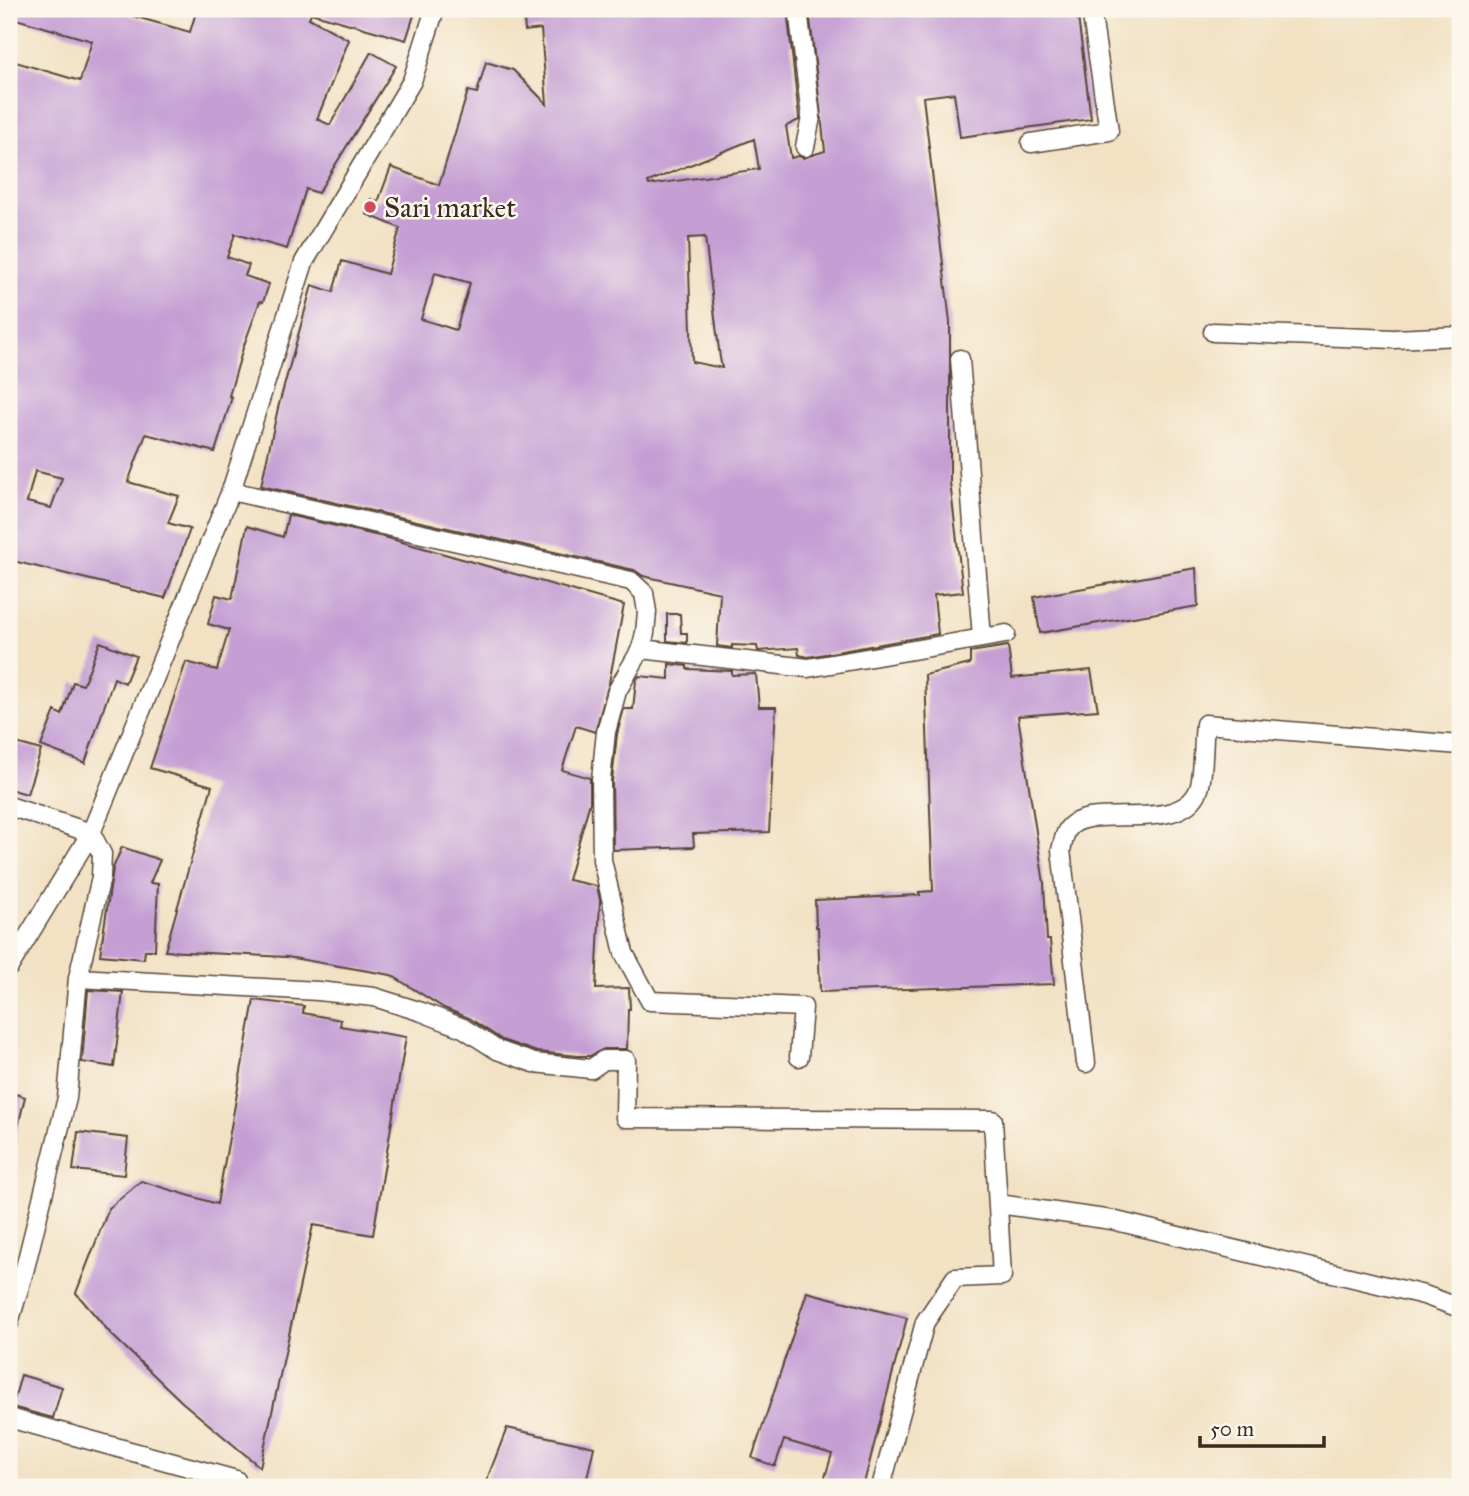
<svg xmlns="http://www.w3.org/2000/svg" width="1469" height="1496" viewBox="0 0 1469 1496" font-family="'IM FELL Great Primer',serif">
  <style>
    .building { fill: #c59fd4; fill-rule: evenodd }
    .lines { fill: none; stroke-linecap: round; stroke-linejoin: round }
    .minor-casing { stroke: #564537; stroke-width: 21 }
    .minor { stroke: #fff; stroke-width: 18 }
    .poi-dot { fill: #d1495b; stroke: #fbf7ec; stroke-width: 2.5 }
    .labels { text-anchor: middle; stroke-width: 5; stroke-linejoin: round; paint-order: stroke }
    .poi-label { font-size: 28px; fill: #3b2a1e; stroke: #fbf7ec; text-anchor: start }
  </style>
  <rect width="100%" height="100%" fill="#fbf7ec"/>
  <filter id="ink" filterUnits="userSpaceOnUse"><feTurbulence type="fractalNoise" baseFrequency=".0143" numOctaves="2"/><feDisplacementMap in="SourceGraphic" scale="14" xChannelSelector="R" yChannelSelector="G"/><feConvolveMatrix kernelMatrix="1 2 1 2 8 2 1 2 1" color-interpolation-filters="sRGB"/></filter>
  <filter id="wash" filterUnits="userSpaceOnUse"><feTurbulence type="fractalNoise" baseFrequency=".00686" numOctaves="4" result="noise"/><feDisplacementMap in="SourceGraphic" scale="28" xChannelSelector="R" yChannelSelector="G"/><feGaussianBlur stdDeviation="1.57" result="paint"/><feColorMatrix in="noise" values="0 0 0 0 0 0 0 0 0 0 0 0 0 0 0 0 0 1.4 0 .05"/><feComposite in="paint" operator="in"/></filter>
  <g filter="url(#wash)">
    <rect width="100%" height="100%" fill="#f2e1c3"/>
    <g id="blocks">
      <path class="building" d="M 9,9 L 131,9 L 129,15 L 190,32 L 197,9 L 220,9 L 244,16 L 245,9 L 416,9 L 406,40 L 311,13 L 309,18 L 349,40 L 317,119 L 330,125 L 371,52 L 396,66 L 318,193 L 306,189 L 287,249 L 235,234 L 227,257 L 249,265 L 245,276 L 269,284 L 263,302 L 260,301 L 243,348 L 229,396 L 232,397 L 215,452 L 146,434 L 128,482 L 179,496 L 168,523 L 190,529 L 165,598 L 9,560 L 9,60 L 80,81 L 92,41 L 9,17 ZM 35,471 L 62,478 L 51,508 L 27,502 Z
        M 523,9 L 787,9 L 799,117 L 799,120 L 786,126 L 791,158 L 799,156 L 803,158 L 825,151 L 809,9 L 1077,9 L 1091,119 L 960,137 L 954,93 L 923,97 L 950,322 L 950,482 L 963,592 L 934,595 L 938,634 L 808,657 L 799,655 L 798,648 L 758,651 L 757,646 L 732,645 L 732,648 L 717,646 L 720,593 L 643,576 L 634,570 L 261,486 L 278,408 L 312,285 L 333,292 L 342,261 L 387,274 L 400,228 L 366,214 L 371,199 L 378,202 L 391,167 L 439,185 L 468,91 L 477,93 L 486,62 L 513,70 L 547,104 L 541,29 L 525,31 ZM 754,139 L 759,169 L 649,185 L 648,182 ZM 705,237 L 720,358 L 722,368 L 692,362 L 688,238 ZM 435,273 L 470,283 L 456,330 L 421,319 Z
        M 288,515 L 388,538 L 624,605 L 609,683 L 595,732 L 576,726 L 562,770 L 590,778 L 590,802 L 568,880 L 597,886 L 600,900 L 596,989 L 629,988 L 630,1009 L 628,1009 L 627,1049 L 604,1049 L 590,1056 L 578,1056 L 537,1052 L 502,1040 L 469,1018 L 444,1008 L 391,975 L 287,957 L 165,951 L 212,786 L 150,768 L 186,662 L 217,670 L 229,630 L 208,624 L 216,595 L 232,599 L 247,526 L 283,537 Z
        M 1196,568 L 1198,606 L 1040,633 L 1034,597 Z
        M 667,614 L 680,614 L 681,633 L 687,633 L 687,643 L 667,641 Z
        M 100,642 L 136,656 L 125,683 L 114,678 L 85,763 L 41,746 L 55,711 L 62,715 L 73,682 L 83,685 Z
        M 1008,646 L 1012,678 L 1091,670 L 1098,710 L 1018,716 L 1044,883 L 1047,940 L 1050,940 L 1054,984 L 820,992 L 818,927 L 816,927 L 815,900 L 920,895 L 919,892 L 933,891 L 925,675 L 970,664 L 970,652 Z
        M 669,664 L 687,666 L 687,669 L 732,671 L 732,675 L 756,674 L 759,707 L 776,707 L 769,832 L 693,834 L 694,847 L 613,850 L 612,781 L 617,734 L 624,709 L 633,709 L 636,681 L 639,676 L 669,679 Z
        M 9,741 L 41,750 L 27,794 L 9,789 Z
        M 122,847 L 160,860 L 150,883 L 158,884 L 155,950 L 145,950 L 144,959 L 100,955 L 113,868 Z
        M 88,990 L 123,992 L 114,1067 L 82,1062 Z
        M 254,1000 L 304,1006 L 303,1013 L 341,1020 L 340,1026 L 406,1037 L 373,1235 L 313,1225 L 260,1467 L 182,1402 L 111,1334 L 76,1293 L 109,1208 L 141,1181 L 217,1204 Z
        M 9,1092 L 25,1097 L 14,1144 L 9,1143 Z
        M 78,1132 L 128,1138 L 124,1175 L 73,1170 Z
        M 807,1292 L 907,1318 L 863,1487 L 822,1487 L 832,1454 L 784,1440 L 775,1466 L 752,1458 Z
        M 21,1375 L 62,1387 L 53,1418 L 12,1407 Z
        M 507,1428 L 594,1447 L 585,1487 L 484,1487 Z"/>
    </g>
  </g>
  <g filter="url(#ink)">
    <use href="#blocks" fill-opacity="0" stroke="#564537" stroke-width="2"/>
    <g class="lines">
      <g class="minor-casing">
        <path id="minor" d="M 798,9 L 811,117 L 805,147
          M 1031,143 L 1109,131 L 1091,9
          M 1213,332 L 1394,339 L 1460,336
          M 960,359 L 982,638
          M 231,491 L 631,581 L 644,593 L 647,612 L 645,633 L 641,649 L 617,691 L 606,732 L 601,780 L 602,860 L 624,953 L 650,1001 L 803,1007 L 799,1057
          M 641,649 L 808,668 L 1006,634
          M 9,806 L 91,833 L 102,854 L 101,877 L 78,978 L 67,1098 L 25,1268 L 9,1323
          M 9,967 L 91,833 L 231,491 L 304,262 L 412,81 L 435,9
          M 78,978 L 318,991 L 374,997 L 422,1012 L 463,1028 L 497,1050 L 534,1063 L 591,1069 L 604,1060 L 626,1060 L 625,1118 L 993,1120 L 1002,1276 L 955,1278 L 925,1322 L 881,1487
          M 1086,1063 L 1061,850 C 1063,844 1064,834 1068,829 C 1088,800 1181,837 1199,789 C 1204,775 1203,740 1205,724 L 1460,745
          M 998,1204 L 1112,1220 L 1424,1295 L 1460,1308
          M 9,1418 L 236,1480"/>
      </g>
      <use href="#minor" class="minor"/>
    </g>
  </g>
  <circle class="poi-dot" cx="370" cy="207" r="7"/>
  <g class="labels">
    <g class="poi-label">
      <text x="384" y="217">Sari market</text>
    </g>
  </g>
  <rect width="1469" height="1496" fill="none" stroke="#fbf7ec" stroke-width="35"/>
  <path d="M1200 1436v10h124v-10" fill="none" stroke="#3b2a1e" stroke-width="3.5"/>
  <text x="1210" y="1436" font-size="21" fill="#3b2a1e" stroke="#fbf7ec" stroke-width="5" paint-order="stroke">50 m</text>
</svg>
